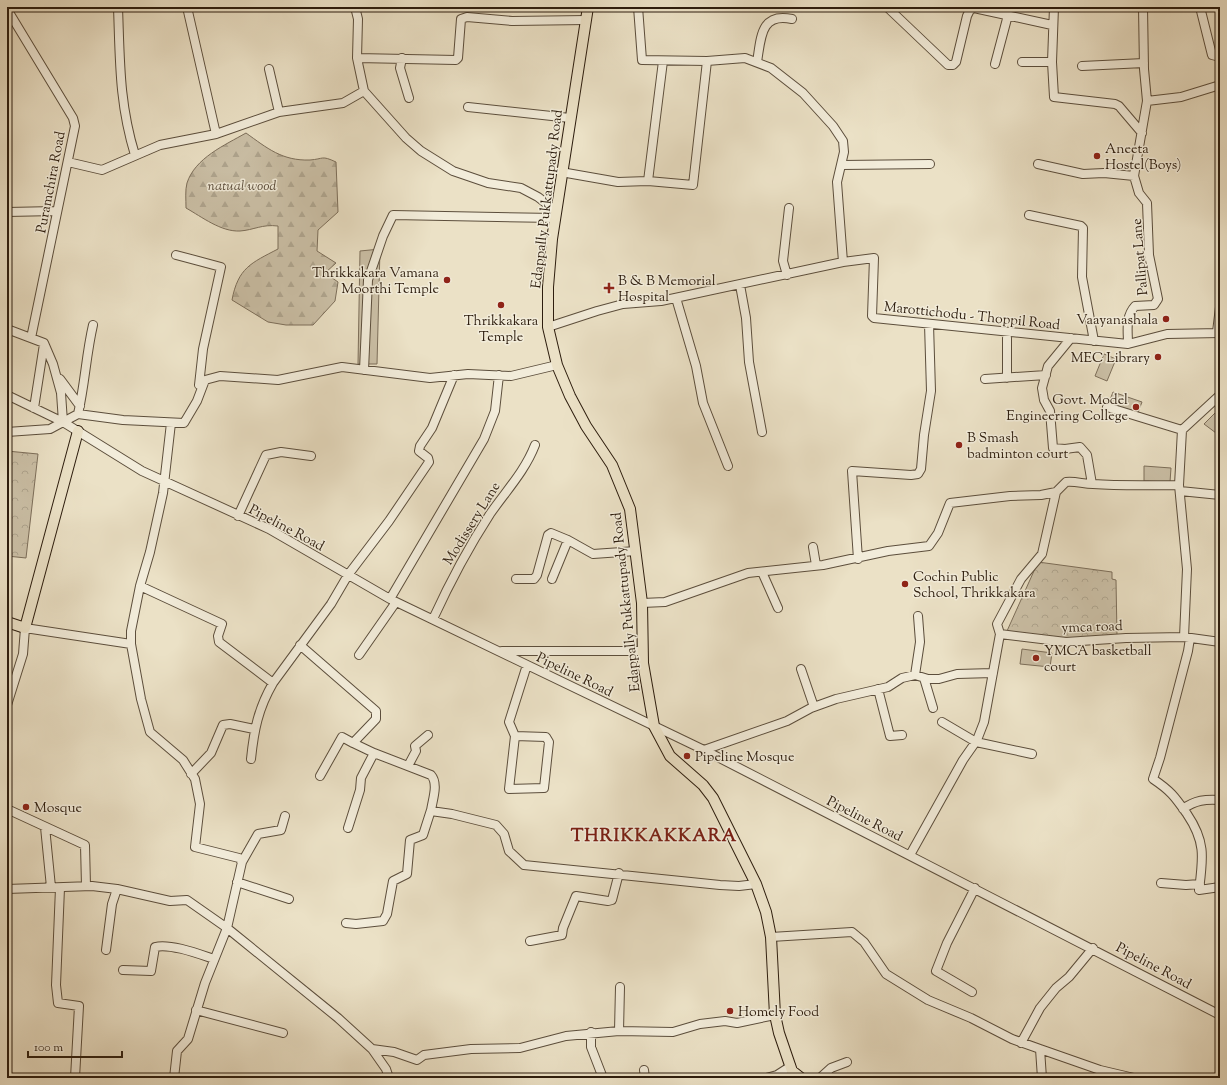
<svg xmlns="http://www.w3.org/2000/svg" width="1227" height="1085" viewBox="0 0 1227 1085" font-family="'Sorts Mill Goudy',serif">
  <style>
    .grass { fill: #cbc0a7; stroke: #7c6e5a }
    .forest { fill: url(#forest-firs); stroke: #7c6e5a }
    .park { fill: url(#park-crowns); stroke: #7c6e5a }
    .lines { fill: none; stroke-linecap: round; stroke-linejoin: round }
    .minor-casing { stroke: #5c4e3c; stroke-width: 10 }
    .major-casing { stroke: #2d1d0e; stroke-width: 12 }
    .minor { stroke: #f2ecda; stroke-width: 8 }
    .major { stroke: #ebe1c6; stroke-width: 10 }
    .poi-dot { fill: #8f2418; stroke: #f2ecda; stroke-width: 1.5 }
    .labels { text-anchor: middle; stroke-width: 3; stroke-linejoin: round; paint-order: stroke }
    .poi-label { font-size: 14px; fill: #2d1d0e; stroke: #f2ecda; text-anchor: start }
    .street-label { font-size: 14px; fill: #2d1d0e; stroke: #f2ecda }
    .park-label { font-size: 14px; font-style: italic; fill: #5c4e3c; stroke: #f2ecda }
    .district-label { font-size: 18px; font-weight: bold; letter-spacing: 1px; fill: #7a1f14; stroke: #f2ecda }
  </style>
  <defs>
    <pattern id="forest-firs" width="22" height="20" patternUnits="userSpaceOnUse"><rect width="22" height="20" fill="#cbc0a7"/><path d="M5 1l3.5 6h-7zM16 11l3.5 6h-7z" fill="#afa58f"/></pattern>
    <pattern id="park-crowns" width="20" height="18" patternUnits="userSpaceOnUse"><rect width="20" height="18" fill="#cbc0a7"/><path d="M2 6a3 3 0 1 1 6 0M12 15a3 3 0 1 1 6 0" fill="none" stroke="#afa58f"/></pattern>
  </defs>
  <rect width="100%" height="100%" fill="#ebe1c6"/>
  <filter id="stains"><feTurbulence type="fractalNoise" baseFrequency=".005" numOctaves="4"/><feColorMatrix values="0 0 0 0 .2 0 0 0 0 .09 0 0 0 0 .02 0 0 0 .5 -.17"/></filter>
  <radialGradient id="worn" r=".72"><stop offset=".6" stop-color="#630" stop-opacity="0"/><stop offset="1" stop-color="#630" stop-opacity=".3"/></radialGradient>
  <path class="grass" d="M 380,249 L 377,364 L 358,364 L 360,251 Z
    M 1104,354 L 1116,359 L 1107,381 L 1095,376 Z
    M 1220,408 L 1220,436 L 1204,424 Z
    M 1144,466 L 1171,468 L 1170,482 L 1144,481 Z
    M 1022,649 L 1052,653 L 1050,667 L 1020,664 Z"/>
  <path class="forest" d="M 246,133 C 267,148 282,161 310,160 C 324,159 321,155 336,162 L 338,212 L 318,230 L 317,251 L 336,263 L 325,273 L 338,282 L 335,301 L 313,325 L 286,325 L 268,322 L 232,300 C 238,268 251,263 278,249 L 278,226 C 262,224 254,230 240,231 C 221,232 202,217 186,208 C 186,200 185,190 187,183 C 195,158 225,145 246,133 Z"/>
  <path class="park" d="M 1113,392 L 1142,402 L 1137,415 L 1108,405 Z
    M 7,451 L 38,454 L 26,558 L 7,556 Z
    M 1038,562 L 1112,572 L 1112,579 L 1116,580 L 1117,636 L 1078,640 L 1007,631 Z"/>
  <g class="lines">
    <g class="minor-casing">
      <path id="minor" d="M 118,7 C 120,60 119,103 135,155
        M 187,7 L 216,134
        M 355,7 L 358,19 L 357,58 L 364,91 L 406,138 L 421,151 L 453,171 L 488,183 L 521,188 L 538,197 L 556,211
        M 638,7 L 642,60 L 707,61 L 693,185 L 648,181
        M 887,7 L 948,65 L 953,65 L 956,62 L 967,16 L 970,10 L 974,8 L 1052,25
        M 1054,7 L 1052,62 L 1054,97 L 1115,104 L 1119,106 L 1142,133
        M 1200,7 L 1212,55 L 1220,57
        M 7,9 L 73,118 L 75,126 L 31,338
        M 357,58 L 456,60 L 458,58 L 461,19 L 467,17 L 512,21 L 586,20
        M 402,58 L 400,68 L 409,98
        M 707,61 L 745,58 L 771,68 L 803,93 L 833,126 L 843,141 L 844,152 L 837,182 L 843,262
        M 757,62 C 761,39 760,12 792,19
        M 1022,62 L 1052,62
        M 995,64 L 1008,15
        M 1082,66 L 1144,63
        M 269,69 L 279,112
        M 1147,101 L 1181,97 L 1220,85
        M 468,107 L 570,118
        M 68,162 L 102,170 L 160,145 L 216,134 L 279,112 L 343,103 L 364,91
        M 1038,164 L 1083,174 L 1104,173 L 1134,176
        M 842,165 L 930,164
        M 561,172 L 618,182 L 648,181 L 663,61
        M 7,212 L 56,211
        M 1029,215 L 1081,226 L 1083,228 L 1082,277 L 1094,341
        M 176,255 L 221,267 L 203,349 L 199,385
        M 787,275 L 783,261 L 789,208
        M 740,285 L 746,318 L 749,362 L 762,432
        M 676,298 L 696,366 L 703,403 L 728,466
        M 548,327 L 597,311 L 623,304 L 661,301 L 843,262 L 874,258 L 872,316 L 874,318 L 1128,344 L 1167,334 L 1220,333
        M 7,329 L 44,343 L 53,364 L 61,393 L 63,422
        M 1217,332 L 1220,307
        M 1007,338 L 1007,378
        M 1071,338 L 1048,366 L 1042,388 L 1044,400 L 1050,411 L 1053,448 L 1065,449 L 1080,447 L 1087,455 L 1092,484
        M 1128,344 C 1128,330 1125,317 1135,306 L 1154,305 L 1158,299 L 1149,255 L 1147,203 L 1139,193 L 1134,176 L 1147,101 L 1144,69 L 1143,7
        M 364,370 L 368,280 L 383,236 L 393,215 L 555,218
        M 60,379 L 80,406
        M 985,379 L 1046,375
        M 7,395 L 63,422 L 142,471 L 269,529 L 390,599 L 704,750 L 1220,1015
        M 1107,407 L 1182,430
        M 34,408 L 44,344
        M 78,414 C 85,384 86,355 93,325
        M 171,423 L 163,493 L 150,552 L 140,586 L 131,631 L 131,644 L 141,699 L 150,732 L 183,760 L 195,779 L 200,804 L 195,847 L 239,858 L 242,862 L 227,928 L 205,983 L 188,1039 L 177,1051 L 174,1078
        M 7,432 L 50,429 L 78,414 L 123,420 L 184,423 L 197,401 L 205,380 L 220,376 L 278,380 L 342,367 L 430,378 L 468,374 L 511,376 L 557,365
        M 1180,491 L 1220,495
        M 238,516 L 266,455 L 281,452 L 311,456
        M 813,547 L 816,565
        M 858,559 L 852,471 L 911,475 L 918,474 L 921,469 L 924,435 L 931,391 L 929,324
        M 762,572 L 778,608
        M 516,579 L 534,579 L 537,575 L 548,535 L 551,533 L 568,540
        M 552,579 L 568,540 L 593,554 L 636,551
        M 140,586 L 222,624 L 218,636 L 219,642 L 273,683
        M 390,599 L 484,439 L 495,411 L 499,375
        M 642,603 L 665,602 L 748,573 L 823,565 L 888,551 L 929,546 L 938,533 L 950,503 L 1010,496 L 1041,495 L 1056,492 L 1066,482 C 1076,481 1083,484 1093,484 C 1122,486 1150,485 1179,485
        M 433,619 C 450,582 468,548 490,514 C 506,491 525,471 535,445
        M 1000,634 L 1066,642 L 1126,638 L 1184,637 L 1220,642
        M 1184,637 L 1187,569 L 1179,485 L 1182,430 L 1220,395
        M 1190,638 L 1188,651 L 1160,758 L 1153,779 C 1171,791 1175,797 1187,814 C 1206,842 1203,858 1199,890 L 1220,887
        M 300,645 L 376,711 L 376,719 L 353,743 L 374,753 L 361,778 L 360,790 L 348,828
        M 502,651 L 643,651
        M 359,655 L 396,602
        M 801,669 L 814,707
        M 915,675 L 920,642 L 918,616
        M 924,678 L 933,708
        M 878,689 L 890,736 L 902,735
        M 7,705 L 23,654 L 25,628 L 131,644
        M 942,722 L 976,742 L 1032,754
        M 515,736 L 546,737 L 549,742 L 544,788 L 509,789 L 515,736 L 509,722 L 527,665
        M 704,750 L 787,721 L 811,708 L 836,699 L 888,687 L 902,678 L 915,675 L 928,679 L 939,679 L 957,674 L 993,673
        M 374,753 L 431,775 C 439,784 432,801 431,811 L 452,814 L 496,825 L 504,834 L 509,851 L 524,865 L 720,885 L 739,886 L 756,884
        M 251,759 C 254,730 258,709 273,683 L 331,604 L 348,575 L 389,521 L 429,462 L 428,458 L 419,451 L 420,446 L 432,428 L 454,375
        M 408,766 L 416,751 L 415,746 L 428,735
        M 191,774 L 211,753 L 223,725 L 230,724 L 254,729
        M 320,776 L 342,737 L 353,743
        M 7,809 L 85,845 L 86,886
        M 1183,809 C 1195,800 1206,799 1220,800
        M 45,827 L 51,887
        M 910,855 L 963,760 L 977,740 L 984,722 L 1000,634 L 997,624 L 1021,579 L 1042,554 L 1056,492
        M 242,862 L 258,834 L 281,830 L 285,816
        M 237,882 L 289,899
        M 1161,883 L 1186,885 L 1200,884
        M 60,888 L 56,985 L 58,1003 L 79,1006 L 75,1078
        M 7,889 L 92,886 L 117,889 L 170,901 L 187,900 L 227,928 L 338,1018 L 372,1049 L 394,1052 L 417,1060 L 424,1055 L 471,1049 L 520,1048 L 566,1036 L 619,1031 L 673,1032 L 700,1024 L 725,1021 L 737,1023 L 775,1015
        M 346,923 L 356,924 L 383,921 L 387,914 L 393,881 L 407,874 L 410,840 L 423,835 L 431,810
        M 771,937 L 852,932 L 864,942 L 886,974 L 928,1000 L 971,1018 L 1012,1039 L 1040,1049 L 1042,1078
        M 530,941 L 562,935 L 563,928 L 576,896 L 608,901 L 612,900 L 619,873
        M 106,950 L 112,904 L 117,889
        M 123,970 L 151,971 L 155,947 C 170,943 199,954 214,959
        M 972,992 L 936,971 L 947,943 L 975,888
        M 196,1010 L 283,1033
        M 619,1031 L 620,987
        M 591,1032 L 591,1047 L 603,1078
        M 1021,1043 L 1040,1008 L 1056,988 L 1069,977 L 1093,948
        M 372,1049 L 386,1069 L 389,1078
        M 1040,1049 L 1100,1070 L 1134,1078
        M 644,1070 L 645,1078
        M 766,1078 L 777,1075 L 791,1066
        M 820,1078 L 831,1068 L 847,1062"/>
    </g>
    <g class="major-casing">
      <path id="major" d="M 588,7 L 552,239 L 548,287 L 548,327 L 557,365 L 570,396 L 586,426 L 612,465 L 630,509 L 642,603 L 643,663 L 654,726 L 670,756 L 703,785 L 713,798 L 756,884 L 766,912 L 771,937 L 775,1015 L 779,1033 L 792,1071 L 801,1078
        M 7,622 L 25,628 L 78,431"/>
    </g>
    <use href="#minor" class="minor"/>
    <use href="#major" class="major"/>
  </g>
  <g class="poi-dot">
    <circle cx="1097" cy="156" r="4"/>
    <circle cx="447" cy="280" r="4"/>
    <path d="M607 282h4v4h4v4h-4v4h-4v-4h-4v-4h4z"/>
    <circle cx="501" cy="305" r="4"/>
    <circle cx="1166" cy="319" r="4"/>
    <circle cx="1158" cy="357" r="4"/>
    <circle cx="1136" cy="407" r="4"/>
    <circle cx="959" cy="445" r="4"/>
    <circle cx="905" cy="584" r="4"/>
    <circle cx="1036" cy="658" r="4"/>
    <circle cx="687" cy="756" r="4"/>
    <circle cx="26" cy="807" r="4"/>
    <circle cx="730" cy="1011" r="4"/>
  </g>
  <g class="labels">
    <g class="poi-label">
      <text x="1105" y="153">Aneeta<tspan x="1105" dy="16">Hostel(Boys)</tspan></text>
      <text x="439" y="277" text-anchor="end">Thrikkakara Vamana<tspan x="439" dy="16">Moorthi Temple</tspan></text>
      <text x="618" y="285">B &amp; B Memorial<tspan x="618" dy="16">Hospital</tspan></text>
      <text x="1158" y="324" text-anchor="end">Vaayanashala</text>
      <text x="501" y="325" text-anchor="middle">Thrikkakara<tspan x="501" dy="16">Temple</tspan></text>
      <text x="1150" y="362" text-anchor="end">MEC Library</text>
      <text x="1128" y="404" text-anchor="end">Govt. Model<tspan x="1128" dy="16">Engineering College</tspan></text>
      <text x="967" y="442">B Smash<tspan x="967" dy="16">badminton court</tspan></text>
      <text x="913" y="581">Cochin Public<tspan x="913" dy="16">School, Thrikkakara</tspan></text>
      <text x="1044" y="655">YMCA basketball<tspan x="1044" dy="16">court</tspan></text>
      <text x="695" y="761">Pipeline Mosque</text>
      <text x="34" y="812">Mosque</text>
      <text x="738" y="1016">Homely Food</text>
    </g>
    <g class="street-label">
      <text transform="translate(50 182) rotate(-79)" y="5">Puramchira Road</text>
      <text transform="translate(546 199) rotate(-83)" y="5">Edappally Pukkattupady Road</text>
      <text transform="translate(1139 257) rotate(-95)" y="5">Pallipat Lane</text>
      <text transform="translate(972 315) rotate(6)" y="5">Marottichodu - Thoppil Road</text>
      <text transform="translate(471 523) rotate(-58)" y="5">Modissery Lane</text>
      <text transform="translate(287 527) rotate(28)" y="5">Pipeline Road</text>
      <text transform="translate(625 602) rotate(-96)" y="5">Edappally Pukkattupady Road</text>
      <text transform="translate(1092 626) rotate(-2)" y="5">ymca road</text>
      <text transform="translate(575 674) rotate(26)" y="5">Pipeline Road</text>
      <text transform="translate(865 818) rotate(27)" y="5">Pipeline Road</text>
      <text transform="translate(1154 965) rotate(28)" y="5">Pipeline Road</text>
    </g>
    <g class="park-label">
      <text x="242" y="190">natual wood</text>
    </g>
    <g class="district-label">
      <text x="654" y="841">THRIKKAKKARA</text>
    </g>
  </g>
  <rect width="1227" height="1085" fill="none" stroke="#ebe1c6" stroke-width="24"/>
  <rect x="8" y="8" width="1211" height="1069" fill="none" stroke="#2d1d0e" stroke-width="2"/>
  <rect x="12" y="12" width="1203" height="1061" fill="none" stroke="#2d1d0e"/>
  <path d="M28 1051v6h94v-6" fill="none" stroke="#2d1d0e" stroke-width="2"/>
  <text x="34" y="1051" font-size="12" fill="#2d1d0e" stroke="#f2ecda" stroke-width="3" paint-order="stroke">100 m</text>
  <rect width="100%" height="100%" filter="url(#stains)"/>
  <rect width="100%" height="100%" fill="url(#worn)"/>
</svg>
